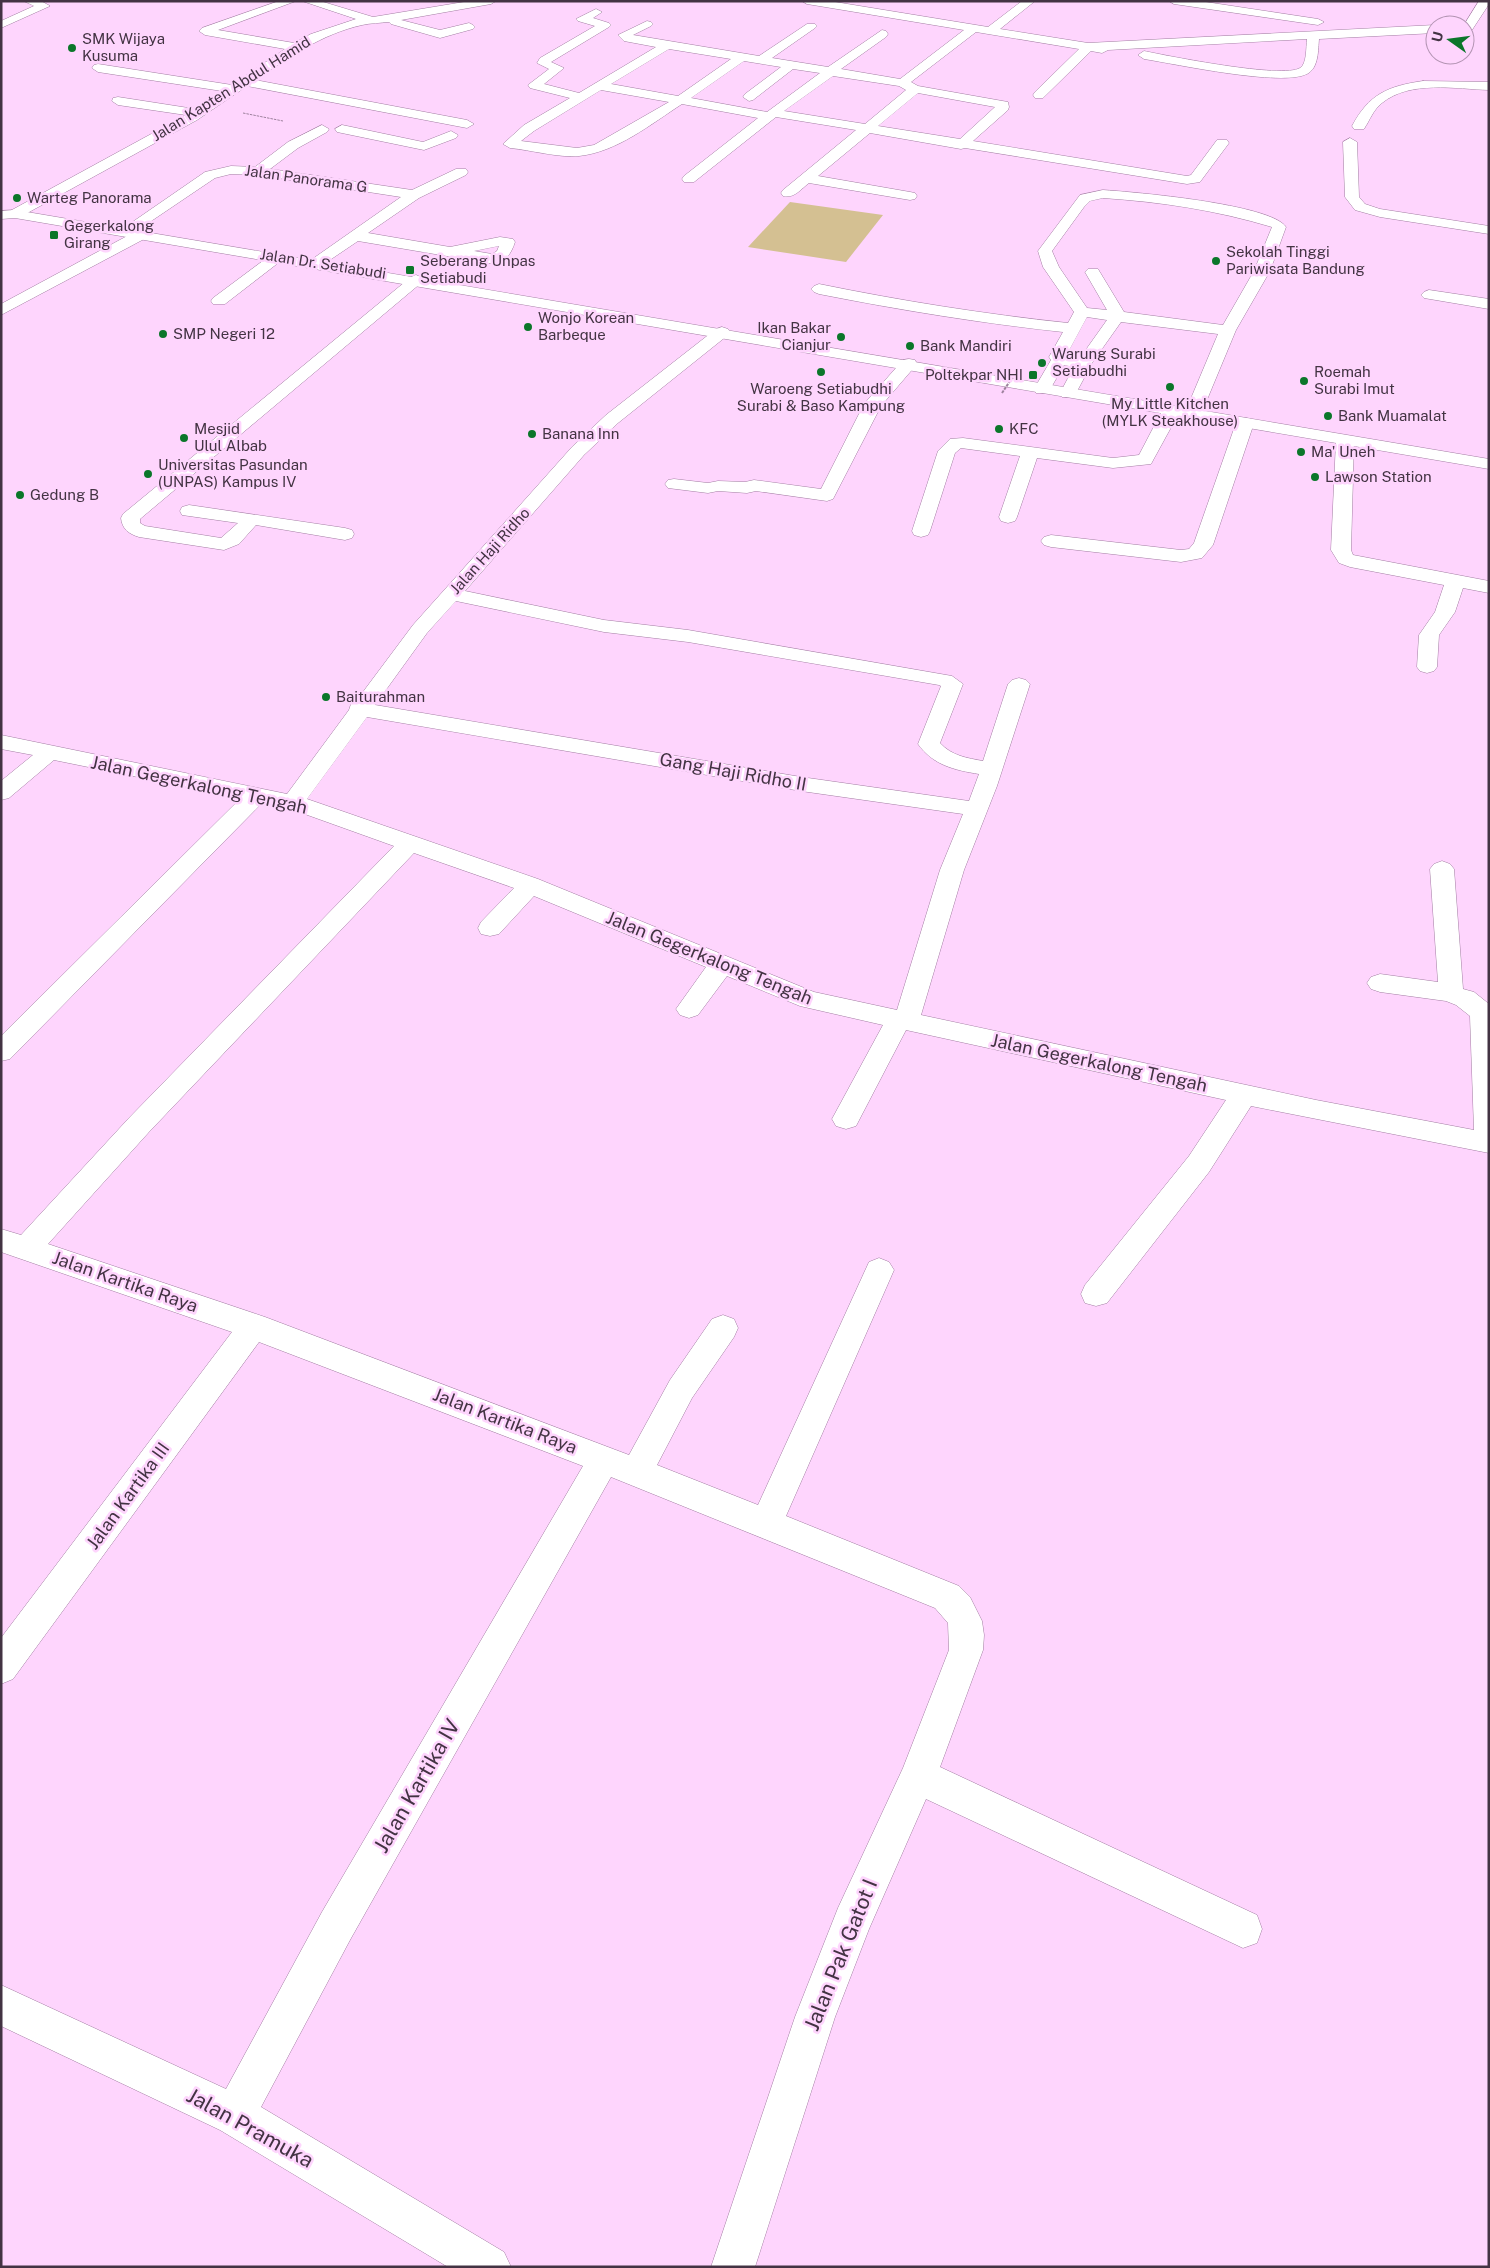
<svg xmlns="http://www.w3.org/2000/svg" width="1490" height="2268" viewBox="0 0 1490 2268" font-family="'Public Sans',sans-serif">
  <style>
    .green { fill: #d4c092 }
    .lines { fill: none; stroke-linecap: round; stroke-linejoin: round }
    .minor-casing { stroke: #a37ea3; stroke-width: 1 }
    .major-casing { stroke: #a37ea3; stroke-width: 1 }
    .path { stroke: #9e829e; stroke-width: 1; stroke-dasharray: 2.5 1; stroke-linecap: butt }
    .minor { fill: #fff; fill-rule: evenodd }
    .major { fill: #fff; fill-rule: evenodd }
    .path-bridge { stroke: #9e829e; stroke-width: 2; stroke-dasharray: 3 1; stroke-linecap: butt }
    .poi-dot { fill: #0b762a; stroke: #fed5fd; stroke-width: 2 }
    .labels { text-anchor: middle; stroke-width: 5; stroke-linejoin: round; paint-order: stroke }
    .far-poi-label { font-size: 15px; fill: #433343; stroke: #fed5fd; text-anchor: start }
    .far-street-label { font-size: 15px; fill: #433343; stroke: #fed5fd }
    .street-label { font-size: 18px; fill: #433343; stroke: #fed5fd }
    .near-street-label { font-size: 21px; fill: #433343; stroke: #fed5fd }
  </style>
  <rect width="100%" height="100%" fill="#fed5fd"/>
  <path class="green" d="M 790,202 L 883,215 L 846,262 L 748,247 Z"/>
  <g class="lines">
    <g class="minor-casing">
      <path id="minor" d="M 24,1 L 41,1 L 50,6 L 1,28 L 1,21 L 34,6 Z
        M 279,1 L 296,1 L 218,30 L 294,43 L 311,34 L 356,19 L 302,1 L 320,1 L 373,17 L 470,1 L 496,1 L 491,4 L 401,20 L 440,30 L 469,23 L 473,25 L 475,27 L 473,29 L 440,38 L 391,24 L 389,22 C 380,23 371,23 362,25 C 322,34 289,57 255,80 L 467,120 L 474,124 L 467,128 L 247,86 L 197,120 L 20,217 L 10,217 L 8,214 L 10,211 L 186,115 L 118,105 L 112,101 L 113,98 L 118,97 L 195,109 L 222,91 L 98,72 L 92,68 L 94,65 L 98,64 L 232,85 L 285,49 L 205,35 L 199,31 L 202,28 Z
        M 802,1 L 829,1 L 988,27 L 1022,1 L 1035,1 L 1000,29 L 1088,43 L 1435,25 L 1435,33 L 1319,39 C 1318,49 1319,68 1307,74 C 1282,87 1176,64 1144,59 L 1138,55 L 1144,51 C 1168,56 1283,79 1300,68 C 1307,64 1306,47 1307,39 L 1108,50 L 1102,53 L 1091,51 L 1043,98 L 1035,98 L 1033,95 L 1035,92 L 1079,49 L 976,32 L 911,82 L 918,86 L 1008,102 L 1009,107 L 1008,110 L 973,141 L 1187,176 L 1191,175 L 1217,140 L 1227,140 L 1229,143 L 1200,182 L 1187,184 L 965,148 L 961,149 L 870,133 L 818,176 L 910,192 L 915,193 L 917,196 L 915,199 L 910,200 L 809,183 C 801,189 794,199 783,196 L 781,193 L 783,190 L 856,130 L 776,117 L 694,182 L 684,182 L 682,179 L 684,176 L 758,118 L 682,104 C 651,124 617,152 579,156 C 559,158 531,150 510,148 L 503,144 L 524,125 L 570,98 L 530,88 L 528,85 L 549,69 L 537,63 L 540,58 L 595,26 L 578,21 L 576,19 L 596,9 L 602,12 L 593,18 L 609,23 L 611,25 L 609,27 L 551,62 L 564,68 L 544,84 L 579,93 L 656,47 L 624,41 L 618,35 L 647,21 L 651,22 L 653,24 L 651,26 L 633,35 L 759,56 L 807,24 L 815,24 L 817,26 L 815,28 L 772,58 L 828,67 L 882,30 L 886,31 L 888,34 L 886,37 L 841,69 L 900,79 L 964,30 L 807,4 ZM 669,49 L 731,59 L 678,96 L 611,84 ZM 744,61 L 781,67 L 745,94 L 743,97 L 749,101 L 753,100 L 793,69 L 820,73 L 767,112 L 691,98 ZM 833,76 L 899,86 L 906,90 L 865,124 L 784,111 ZM 601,90 L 669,102 L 594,145 L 577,148 L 521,141 L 534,131 ZM 918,93 L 995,107 L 960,139 L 878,126 Z
        M 1169,1 L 1199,1 L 1318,19 L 1324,22 L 1318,25 L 1174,4 Z
        M 1479,1 L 1489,1 L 1489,4 L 1472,30 L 1465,31 L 1464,25 Z
        M 1423,81 L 1489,82 L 1489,90 C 1456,89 1410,80 1382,103 C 1373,110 1370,120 1364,129 L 1354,129 L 1352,126 C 1369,94 1388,86 1423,81 Z
        M 322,125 L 329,129 L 327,132 L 298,148 L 270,169 L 412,190 L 456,169 L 466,169 L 468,172 L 466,175 L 419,198 L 368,233 L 450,247 L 500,237 L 513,239 L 515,242 C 511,254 507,260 494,264 L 358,241 L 321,266 L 311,266 L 308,263 L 311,260 L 401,197 L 258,175 L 231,174 L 215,178 L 132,234 L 141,231 L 146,232 L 148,235 L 146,238 L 1,315 L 1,304 L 129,235 L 120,235 L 118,232 L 205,172 L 231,166 L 255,167 L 288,142 ZM 499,246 L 497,251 L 492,254 L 474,251 Z
        M 342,125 L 423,142 L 451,131 L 458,135 L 456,138 L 424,150 L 337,132 L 335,129 Z
        M 1350,138 L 1357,142 L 1359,197 L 1365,204 L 1380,209 L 1489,226 L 1489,234 L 1380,217 L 1355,210 L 1345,197 L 1343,142 Z
        M 1103,190 C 1134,192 1271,204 1286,227 L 1270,271 L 1236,330 L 1199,419 L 1187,419 L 1184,415 L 1218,334 L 1121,322 L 1092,363 L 1074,397 L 1062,397 L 1060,393 L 1074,367 L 1064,365 L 1048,393 L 1036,393 L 1034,389 L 1051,360 L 1049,357 L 1063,332 C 980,323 900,310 819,294 L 814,292 L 811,289 L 814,286 L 819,284 C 902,301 984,314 1068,323 L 1074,312 L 1043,267 L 1038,251 L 1080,195 ZM 1103,198 C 1162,202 1215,210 1272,227 L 1254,271 L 1223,325 L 1124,312 L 1098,269 L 1088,269 L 1085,272 L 1107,310 L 1087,308 L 1059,267 L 1052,251 L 1084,207 L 1090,201 ZM 1087,317 L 1107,320 L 1080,358 L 1066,356 Z
        M 277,253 L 282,254 L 284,257 L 282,260 L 225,304 L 213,304 L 211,301 L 213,298 L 272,254 Z
        M 416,275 L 421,277 L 424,280 L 421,283 L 140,519 L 140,523 L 145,526 L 221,538 L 238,523 L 182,515 L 180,511 L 182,507 L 189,505 L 345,528 L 352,530 L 354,534 L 352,538 L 345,540 L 256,525 L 239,544 L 224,550 L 139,537 C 129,534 122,529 121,518 L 123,514 L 411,277 Z
        M 1429,290 L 1489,299 L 1489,309 L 1424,298 L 1421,295 L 1424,292 Z
        M 722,327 L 728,329 L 730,332 L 728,335 L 618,423 L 584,455 L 465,591 L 604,620 L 688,630 L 952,676 L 963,684 L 940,743 C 952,756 967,758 983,761 L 1008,684 L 1012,680 L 1019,678 L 1026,680 L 1030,684 L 997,786 L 964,870 L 921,1015 L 1316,1100 L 1474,1130 L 1470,1016 L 1456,1005 L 1446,1001 L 1380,992 L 1371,989 L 1367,983 L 1371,977 L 1380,974 L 1438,982 L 1430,869 L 1434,864 L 1442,861 L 1450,864 L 1454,869 L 1463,989 L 1474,992 L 1489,1004 L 1489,1153 L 1251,1106 L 1209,1172 L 1107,1303 L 1096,1306 L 1085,1303 L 1081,1294 L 1085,1285 L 1189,1156 L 1226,1100 L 906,1030 L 856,1126 L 846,1129 L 836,1126 L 832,1119 L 883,1025 L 800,1006 L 727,976 L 698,1015 L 689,1018 L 680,1015 L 676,1009 L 706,967 L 534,896 L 499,934 L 490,936 L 481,934 L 478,928 L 481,922 L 514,888 L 414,853 L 149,1132 L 48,1244 L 265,1317 L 629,1455 L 670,1380 L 712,1319 L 723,1315 L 734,1319 L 738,1328 L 734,1337 L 692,1398 L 657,1465 L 758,1505 L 869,1262 L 879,1258 L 889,1262 L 894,1270 L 786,1516 L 959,1586 L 970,1597 L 982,1621 L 984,1635 L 983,1650 L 940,1767 L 1257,1915 L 1262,1929 L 1257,1943 L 1243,1948 L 926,1799 L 869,1929 L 835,2017 L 755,2267 L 711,2267 L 795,2017 L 838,1908 L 903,1768 L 949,1650 L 948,1623 L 935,1608 L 611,1477 L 350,1940 L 261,2107 L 504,2252 L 511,2267 L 448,2267 L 220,2130 L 1,2026 L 1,1985 L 226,2089 L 322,1912 L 583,1466 L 259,1342 L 13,1679 L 1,1684 L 1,1638 L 232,1332 L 1,1252 L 1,1229 L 21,1235 L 129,1118 L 394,846 L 288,808 L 262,803 L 10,1059 L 1,1061 L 1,1036 L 241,798 L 54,760 L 9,798 L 1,800 L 1,781 L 33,755 L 1,749 L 1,735 L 287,794 L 349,710 L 351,704 L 354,704 L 413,625 L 572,447 L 606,415 L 716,329 ZM 456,601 L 604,632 L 688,642 L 939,685 L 941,686 L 918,744 C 933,765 954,770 979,774 L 969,801 L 801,777 L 375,705 L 427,633 ZM 367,717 L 801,791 L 963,814 L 940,870 L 897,1010 L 814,992 L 538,879 L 307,799 Z
        M 909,359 L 915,360 L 917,364 L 881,406 L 833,499 L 827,501 L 756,491 L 747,493 L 718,491 L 708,493 L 668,488 L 665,484 L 668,480 L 674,479 L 708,483 L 718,481 L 745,482 L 754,480 L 821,489 L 864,404 L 903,360 Z
        M 1171,406 L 1177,407 L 1180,411 L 1151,464 L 1113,468 L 1037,458 L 1017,517 L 1015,521 L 1008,523 L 1001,521 L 999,517 L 1020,456 L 961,448 L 955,453 L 930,531 L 928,535 L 921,537 L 914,535 L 912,531 L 938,451 L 950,439 L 963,438 L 1113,458 L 1139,455 L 1162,411 L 1165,407 Z
        M 1245,418 L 1251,419 L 1254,423 L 1213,545 L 1202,558 L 1181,562 L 1051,547 L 1044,545 L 1041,541 L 1044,537 L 1051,535 L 1181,550 L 1189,549 L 1194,543 L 1236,423 L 1239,419 Z
        M 1345,436 L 1351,437 L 1354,441 L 1351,550 L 1353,555 L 1489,581 L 1489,593 L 1463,588 L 1455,612 L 1439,635 L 1437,667 L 1434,671 L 1427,673 L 1420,671 L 1417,667 L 1419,635 L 1435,612 L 1444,585 L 1350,567 L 1339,563 L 1331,550 L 1336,441 L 1339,437 Z"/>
    </g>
    <g class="major-casing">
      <path id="major" d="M 15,210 L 1489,459 L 1489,469 L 15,218 L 1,219 L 1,211 Z"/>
    </g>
    <path class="path" d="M 243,113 L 283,121"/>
    <use href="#minor" class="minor"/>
    <use href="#major" class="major"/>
    <path class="path-bridge" d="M 1002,393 L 1018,369"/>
  </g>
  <g class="poi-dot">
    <circle cx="72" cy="48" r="5"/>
    <circle cx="17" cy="198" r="5"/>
    <rect x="49" y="230" width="10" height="10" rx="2.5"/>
    <circle cx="1216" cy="261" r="5"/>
    <rect x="405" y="265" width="10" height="10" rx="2.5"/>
    <circle cx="528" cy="327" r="5"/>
    <circle cx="163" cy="334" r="5"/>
    <circle cx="841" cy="337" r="5"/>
    <circle cx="910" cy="346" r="5"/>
    <circle cx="1042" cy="363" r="5"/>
    <circle cx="821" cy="372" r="5"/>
    <rect x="1028" y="370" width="10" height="10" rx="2.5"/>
    <circle cx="1304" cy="381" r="5"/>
    <circle cx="1170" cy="387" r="5"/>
    <circle cx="1328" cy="416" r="5"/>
    <circle cx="999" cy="429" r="5"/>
    <circle cx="532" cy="434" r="5"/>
    <circle cx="184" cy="438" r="5"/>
    <circle cx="1301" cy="452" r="5"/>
    <circle cx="148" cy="474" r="5"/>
    <circle cx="1315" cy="477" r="5"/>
    <circle cx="20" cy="495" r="5"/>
    <circle cx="326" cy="697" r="5"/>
  </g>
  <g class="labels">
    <g class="far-poi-label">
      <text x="82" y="44">SMK Wijaya<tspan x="82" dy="17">Kusuma</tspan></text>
      <text x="27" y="203">Warteg Panorama</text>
      <text x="64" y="231">Gegerkalong<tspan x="64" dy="17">Girang</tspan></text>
      <text x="1226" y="257">Sekolah Tinggi<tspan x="1226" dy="17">Pariwisata Bandung</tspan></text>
      <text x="420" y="266">Seberang Unpas<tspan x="420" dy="17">Setiabudi</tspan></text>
      <text x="538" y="323">Wonjo Korean<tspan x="538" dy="17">Barbeque</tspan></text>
      <text x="831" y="333" text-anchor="end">Ikan Bakar<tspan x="831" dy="17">Cianjur</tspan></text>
      <text x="173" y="339">SMP Negeri 12</text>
      <text x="920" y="351">Bank Mandiri</text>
      <text x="1052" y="359">Warung Surabi<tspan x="1052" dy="17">Setiabudhi</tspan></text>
      <text x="1314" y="377">Roemah<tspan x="1314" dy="17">Surabi Imut</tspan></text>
      <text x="1023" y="380" text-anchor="end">Poltekpar NHI</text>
      <text x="821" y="394" text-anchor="middle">Waroeng Setiabudhi<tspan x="821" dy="17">Surabi &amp; Baso Kampung</tspan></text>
      <text x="1170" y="409" text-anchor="middle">My Little Kitchen<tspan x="1170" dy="17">(MYLK Steakhouse)</tspan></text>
      <text x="1338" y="421">Bank Muamalat</text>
      <text x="194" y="434">Mesjid<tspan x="194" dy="17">Ulul Albab</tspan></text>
      <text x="1009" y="434">KFC</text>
      <text x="542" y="439">Banana Inn</text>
      <text x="1311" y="457">Ma' Uneh</text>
      <text x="158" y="470">Universitas Pasundan<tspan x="158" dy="17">(UNPAS) Kampus IV</tspan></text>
      <text x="1325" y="482">Lawson Station</text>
      <text x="30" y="500">Gedung B</text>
      <text x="336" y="702">Baiturahman</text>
    </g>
    <g class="far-street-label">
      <text transform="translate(231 89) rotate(-32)" y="5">Jalan Kapten Abdul Hamid</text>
      <text transform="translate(306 179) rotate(8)" y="5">Jalan Panorama G</text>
      <text transform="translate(323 264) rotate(9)" y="5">Jalan Dr. Setiabudi</text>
      <text transform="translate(490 551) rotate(-48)" y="5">Jalan Haji Ridho</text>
    </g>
    <g class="street-label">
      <text transform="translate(733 772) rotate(10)" y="6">Gang Haji Ridho II</text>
      <text transform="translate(199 785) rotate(12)" y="6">Jalan Gegerkalong Tengah</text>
      <text transform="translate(709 958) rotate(22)" y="6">Jalan Gegerkalong Tengah</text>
      <text transform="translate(1099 1063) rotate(12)" y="6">Jalan Gegerkalong Tengah</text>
      <text transform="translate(125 1282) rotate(19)" y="6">Jalan Kartika Raya</text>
      <text transform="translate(505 1421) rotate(21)" y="6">Jalan Kartika Raya</text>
      <text transform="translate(128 1496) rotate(-54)" y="6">Jalan Kartika III</text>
    </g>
    <g class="near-street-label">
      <text transform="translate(417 1786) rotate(-60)" y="7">Jalan Kartika IV</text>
      <text transform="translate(841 1955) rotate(-68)" y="7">Jalan Pak Gatot I</text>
      <text transform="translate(250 2128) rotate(29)" y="7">Jalan Pramuka</text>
    </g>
  </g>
  <rect width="1490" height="2268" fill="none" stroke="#433343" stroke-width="5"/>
  <g transform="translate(1450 40) rotate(284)"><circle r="24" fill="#fed5fd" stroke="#b394b3"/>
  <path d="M0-4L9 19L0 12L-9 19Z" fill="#0b762a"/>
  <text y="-8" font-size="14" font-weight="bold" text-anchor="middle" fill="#433343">U</text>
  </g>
</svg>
